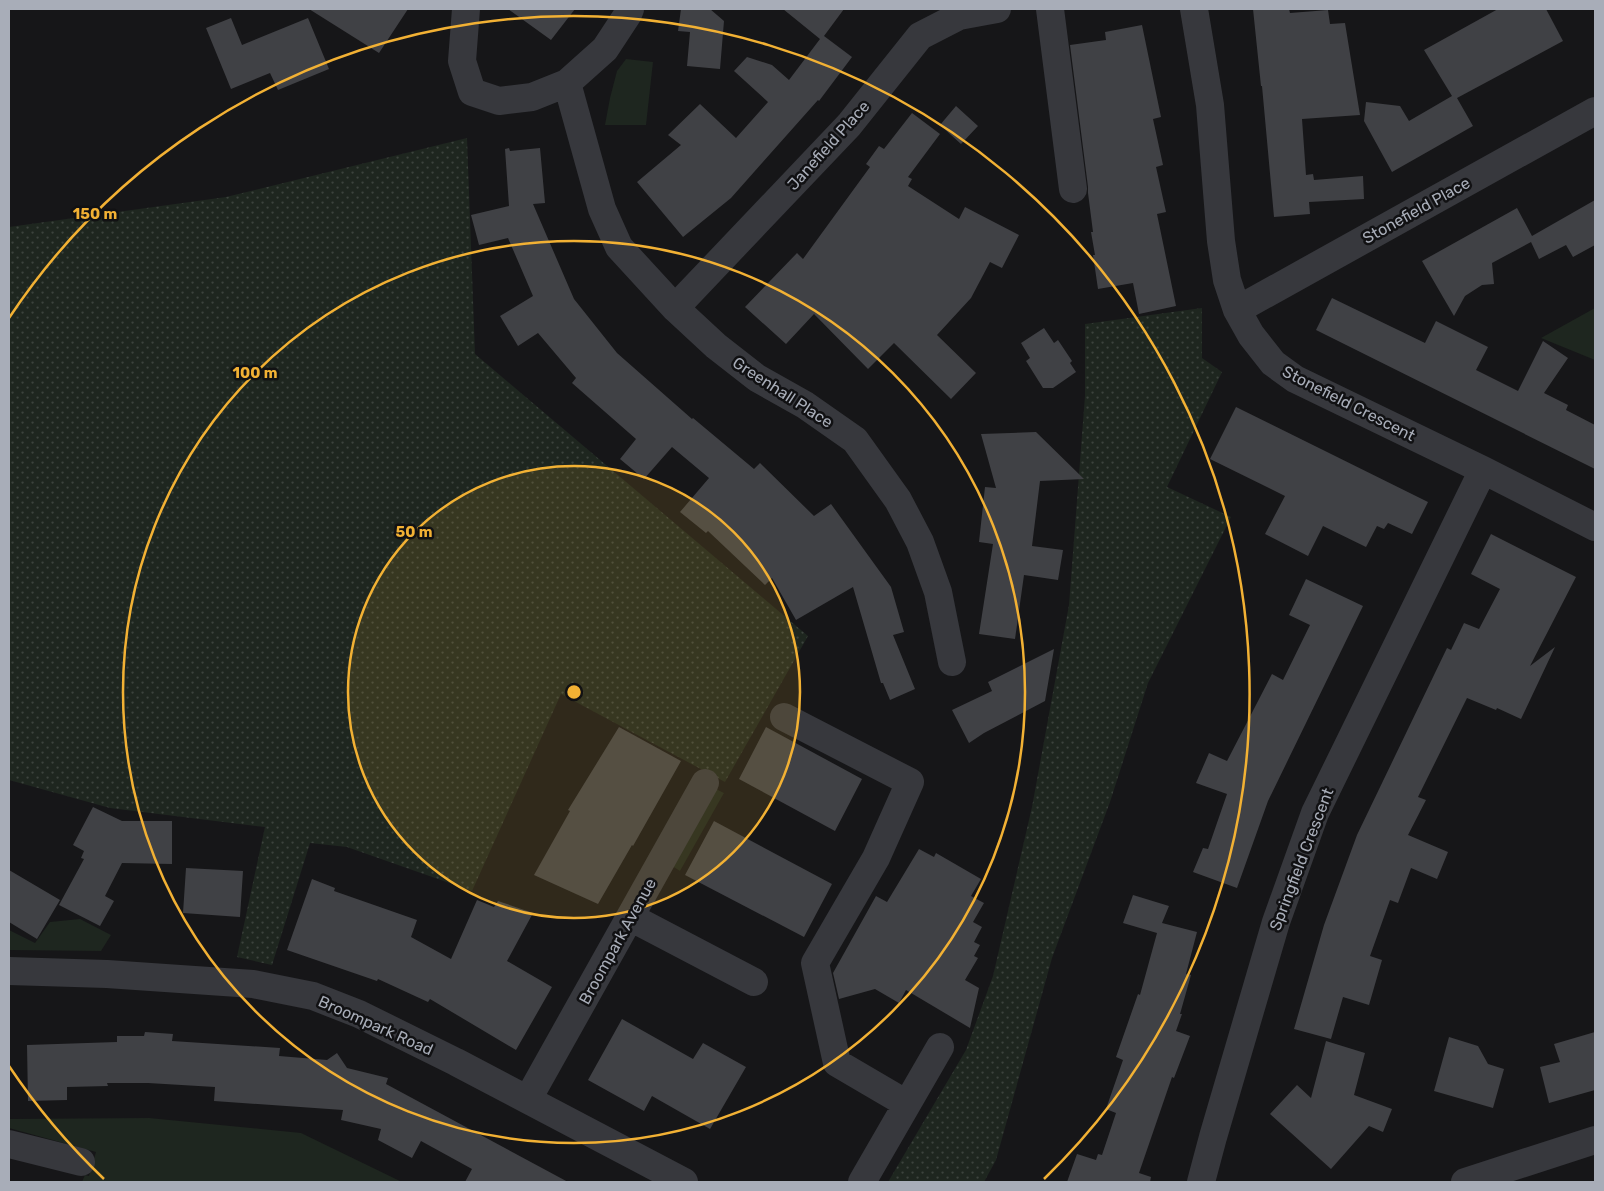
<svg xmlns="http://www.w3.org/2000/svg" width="1604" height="1191" viewBox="0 0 1604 1191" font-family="Rubik,sans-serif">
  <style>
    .grass { fill: #1e261f }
    .park { fill: url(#park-dots) }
    .building { fill: #404145 }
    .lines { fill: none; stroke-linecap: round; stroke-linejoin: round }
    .minor { stroke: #37383d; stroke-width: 28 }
    .ring { fill: none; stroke: #f2b134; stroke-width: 2.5 }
    .labels { text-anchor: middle; stroke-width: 5; stroke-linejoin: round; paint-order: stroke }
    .street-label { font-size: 16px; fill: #a8adb8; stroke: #111113 }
    .centre { fill: #f2b134; stroke: #111113; stroke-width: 2.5 }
    .ring-label { font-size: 15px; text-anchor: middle; font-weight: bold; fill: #f2b134; stroke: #111113; stroke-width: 5; stroke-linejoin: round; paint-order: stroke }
  </style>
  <defs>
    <pattern id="park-dots" width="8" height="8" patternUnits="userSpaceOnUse" patternTransform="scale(1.25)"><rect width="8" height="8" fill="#1e261f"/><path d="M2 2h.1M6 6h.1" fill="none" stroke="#3c433d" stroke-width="1.8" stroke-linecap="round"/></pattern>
  </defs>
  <rect width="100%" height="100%" fill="#161618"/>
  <path class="grass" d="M 626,59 L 653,62 L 646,125 L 605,125 L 610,98 L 617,71 Z
    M 1595,308 L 1595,360 L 1541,338 Z
    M 716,789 L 724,793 L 680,871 L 672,866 Z
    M 80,919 L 111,935 L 101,951 L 9,950 L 9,930 L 35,943 L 50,922 Z
    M 149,1118 L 301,1133 L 402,1182 L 82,1182 L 85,1175 L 89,1176 L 96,1152 L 9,1128 L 9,1119 Z"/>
  <path class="park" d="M 467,138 L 475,354 L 808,636 L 725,782 L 561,694 L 472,891 L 347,847 L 310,843 L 272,965 L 237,957 L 265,827 L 110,808 L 9,780 L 9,227 L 226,197 Z
    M 1202,308 L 1202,358 L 1222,372 L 1167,487 L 1231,517 L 1148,683 L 1110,802 L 1052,958 L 996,1160 L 984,1182 L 888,1182 L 966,1050 L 993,976 L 1032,807 L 1069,605 L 1085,396 L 1085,324 Z"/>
  <path class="building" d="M 309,9 L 408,9 L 379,53 Z
    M 508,9 L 575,9 L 551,40 Z
    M 681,9 L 710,9 L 724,21 L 720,69 L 687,66 L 690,32 L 678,31 Z
    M 783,9 L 844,9 L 824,36 L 852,57 L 819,101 L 818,100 L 731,198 L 683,237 L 637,182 L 681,145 L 668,135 L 700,104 L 736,138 L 768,102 L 734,71 L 747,57 L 772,65 L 789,80 L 820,39 Z
    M 1253,9 L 1289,9 L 1290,13 L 1328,10 L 1330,24 L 1345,23 L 1360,115 L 1302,119 L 1306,175 L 1313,174 L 1314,180 L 1363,176 L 1364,199 L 1309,202 L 1310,214 L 1274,217 L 1262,86 L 1261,86 Z
    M 1498,9 L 1546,9 L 1563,41 L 1457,98 L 1473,126 L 1392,172 L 1364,121 L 1366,102 L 1400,106 L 1409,121 L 1452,96 L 1424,50 Z
    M 231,18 L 242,45 L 308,18 L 329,69 L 278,90 L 270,73 L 231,89 L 206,28 Z
    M 1142,25 L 1161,117 L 1153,119 L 1163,165 L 1156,167 L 1166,212 L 1157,214 L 1176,306 L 1139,314 L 1133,283 L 1098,289 L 1093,255 L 1095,255 L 1091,232 L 1093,232 L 1088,193 L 1088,187 L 1070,45 L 1106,40 L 1105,32 Z
    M 956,106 L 978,126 L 961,144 L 940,125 Z
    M 912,113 L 940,134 L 908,177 L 912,179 L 908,186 L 959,219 L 965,207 L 1019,235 L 1002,268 L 990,262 L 971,298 L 937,335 L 976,373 L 951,399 L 894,343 L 868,369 L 814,314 L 786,344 L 745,307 L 797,253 L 803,259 L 870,167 L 866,164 L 879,146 L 884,149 Z
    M 509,148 L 510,151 L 540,148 L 545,203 L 533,204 L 574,299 L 617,353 L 692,419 L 693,418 L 754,469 L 760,463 L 814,516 L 831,504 L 891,587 L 904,632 L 893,635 L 915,689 L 890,700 L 883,683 L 881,683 L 853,587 L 796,620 L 772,578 L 765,585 L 708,531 L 706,533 L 680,512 L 709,478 L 672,447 L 644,479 L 620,459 L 636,439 L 572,383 L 576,378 L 538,333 L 518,346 L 500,316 L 533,296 L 508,238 L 479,245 L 471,215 L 509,206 L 505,149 Z
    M 1595,200 L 1595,245 L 1573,257 L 1566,245 L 1539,259 L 1531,242 L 1492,263 L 1494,284 L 1482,285 L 1465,296 L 1454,316 L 1422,261 L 1517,208 L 1532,236 Z
    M 1332,298 L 1425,343 L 1436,321 L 1488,347 L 1476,370 L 1518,391 L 1543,341 L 1568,358 L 1544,393 L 1568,405 L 1566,410 L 1595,425 L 1595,469 L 1316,330 Z
    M 1044,328 L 1054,343 L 1058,340 L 1072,361 L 1070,363 L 1076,372 L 1053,388 L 1043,388 L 1026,361 L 1030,358 L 1021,343 Z
    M 1236,407 L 1428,502 L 1412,534 L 1388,523 L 1384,529 L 1377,526 L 1366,547 L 1323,526 L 1308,556 L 1265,534 L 1285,496 L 1210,459 Z
    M 1036,432 L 1084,479 L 1040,481 L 1032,546 L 1063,550 L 1058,580 L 1024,575 L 1015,639 L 979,634 L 993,544 L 979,542 L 985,487 L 996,488 L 981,434 Z
    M 1491,534 L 1576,577 L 1530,666 L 1555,647 L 1521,719 L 1497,708 L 1496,710 L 1467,698 L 1418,797 L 1426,800 L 1408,835 L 1448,852 L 1437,879 L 1411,868 L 1398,903 L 1390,900 L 1370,956 L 1382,960 L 1369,1005 L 1343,997 L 1331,1039 L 1294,1029 L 1324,925 L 1357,835 L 1447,648 L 1451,650 L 1464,623 L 1479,629 L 1500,589 L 1471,574 Z
    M 1306,579 L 1363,606 L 1268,801 L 1237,888 L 1193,872 L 1203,848 L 1208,849 L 1227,794 L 1196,783 L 1209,753 L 1227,761 L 1272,674 L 1283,680 L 1310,625 L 1289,615 Z
    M 1054,649 L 1045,701 L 984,733 L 969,743 L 952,710 L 992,691 L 988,682 Z
    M 619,727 L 681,761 L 633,846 L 632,845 L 598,904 L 534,875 L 570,811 L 568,810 Z
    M 766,727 L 862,779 L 835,831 L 739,779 Z
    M 93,807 L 122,821 L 172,821 L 172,864 L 122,863 L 105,896 L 114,901 L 100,926 L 59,905 L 84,859 L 81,858 L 84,851 L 73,845 Z
    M 714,821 L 832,884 L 804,937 L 685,875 Z
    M 919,849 L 934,857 L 936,853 L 981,879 L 971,896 L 984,903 L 973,922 L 982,927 L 974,942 L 980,945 L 974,956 L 978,958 L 965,980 L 979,988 L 970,1028 L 906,990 L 899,1003 L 875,989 L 839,999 L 833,973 L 876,896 L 887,902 Z
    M 186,868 L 243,871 L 240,917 L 183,913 Z
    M 9,870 L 60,900 L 37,939 L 9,922 Z
    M 312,879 L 335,888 L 334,891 L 417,920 L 411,937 L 451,959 L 477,900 L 494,907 L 498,901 L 533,913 L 507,961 L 552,987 L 516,1050 L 430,999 L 428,1002 L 378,979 L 377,981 L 287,950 Z
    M 1133,895 L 1169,906 L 1162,923 L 1197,932 L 1186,974 L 1191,975 L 1180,1014 L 1182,1014 L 1176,1031 L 1190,1036 L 1174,1078 L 1172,1077 L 1139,1173 L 1151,1177 L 1150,1182 L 1067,1182 L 1077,1154 L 1096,1160 L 1098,1154 L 1102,1155 L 1116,1113 L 1106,1109 L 1123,1060 L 1116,1057 L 1138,994 L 1140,995 L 1157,933 L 1123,923 Z
    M 622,1019 L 693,1059 L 703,1043 L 746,1067 L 710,1129 L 652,1096 L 644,1111 L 588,1080 Z
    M 145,1032 L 173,1034 L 172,1041 L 280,1048 L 279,1056 L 327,1060 L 337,1053 L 347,1068 L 388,1078 L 386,1084 L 568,1182 L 465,1182 L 472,1169 L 421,1141 L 412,1158 L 378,1140 L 381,1129 L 341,1120 L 343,1110 L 214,1101 L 215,1087 L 148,1083 L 107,1083 L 108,1086 L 67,1087 L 67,1100 L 28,1101 L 27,1045 L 117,1042 L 117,1036 L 144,1036 Z
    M 1595,1032 L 1595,1090 L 1549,1103 L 1540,1067 L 1560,1062 L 1554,1044 Z
    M 1449,1037 L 1478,1046 L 1488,1064 L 1504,1069 L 1493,1108 L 1434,1091 Z
    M 1326,1041 L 1365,1053 L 1354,1095 L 1392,1109 L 1383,1132 L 1369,1126 L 1331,1169 L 1270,1114 L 1297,1085 L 1311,1098 Z"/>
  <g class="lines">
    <path class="minor" d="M 466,9 L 462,61 L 472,92 L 499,101 L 532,97 L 567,83 L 605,49 L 628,14 L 630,9
      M 1050,9 L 1073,189
      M 1194,9 L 1210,105 L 1221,241 L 1227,280 L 1237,310 L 1251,335 L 1273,363 L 1295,379 L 1483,470 L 1595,527
      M 567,83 L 602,209 L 619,247 L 675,308 L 716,346 L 757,378 L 805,405 L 855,440 L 898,500 L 920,542 L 938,592 L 952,662
      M 675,308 L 849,125 L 920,36 L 959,16 L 997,9
      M 1237,310 L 1595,111
      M 784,717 L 910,782 L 876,858 L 815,963 L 837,1063 L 907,1104
      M 630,917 L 754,982
      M 9,971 L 107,974 L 253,984 L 313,996 L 359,1014 L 456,1062 L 684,1182
      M 528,1099 L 705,783
      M 9,1144 L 81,1162
      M 862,1182 L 940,1047
      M 1201,1182 L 1213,1137 L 1276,922 L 1315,813 L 1483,470
      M 1465,1182 L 1595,1140"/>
  </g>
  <circle cx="574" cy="692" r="226" fill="#f2b134" fill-opacity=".12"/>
  <g class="ring">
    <circle cx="574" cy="692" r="226"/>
    <circle cx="574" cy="692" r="451"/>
    <path d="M104 1179A677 677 0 0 1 9 1066M9 318A677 677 0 1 1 1044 1179"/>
  </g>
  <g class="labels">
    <g class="street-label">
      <text transform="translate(828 145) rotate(-48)" y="6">Janefield Place</text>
      <text transform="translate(1416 210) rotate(-29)" y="6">Stonefield Place</text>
      <text transform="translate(783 392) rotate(33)" y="6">Greenhall Place</text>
      <text transform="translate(1349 403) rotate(27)" y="6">Stonefield Crescent</text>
      <text transform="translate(1301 859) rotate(-69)" y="6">Springfield Crescent</text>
      <text transform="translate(617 941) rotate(-61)" y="6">Broompark Avenue</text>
      <text transform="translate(376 1025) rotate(24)" y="6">Broompark Road</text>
    </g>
  </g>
  <circle cx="574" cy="692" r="8" class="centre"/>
  <g class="ring-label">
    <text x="95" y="219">150 m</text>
    <text x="255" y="378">100 m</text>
    <text x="414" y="537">50 m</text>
  </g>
  <rect width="1604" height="1191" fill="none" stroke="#a8adb8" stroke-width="20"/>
</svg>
